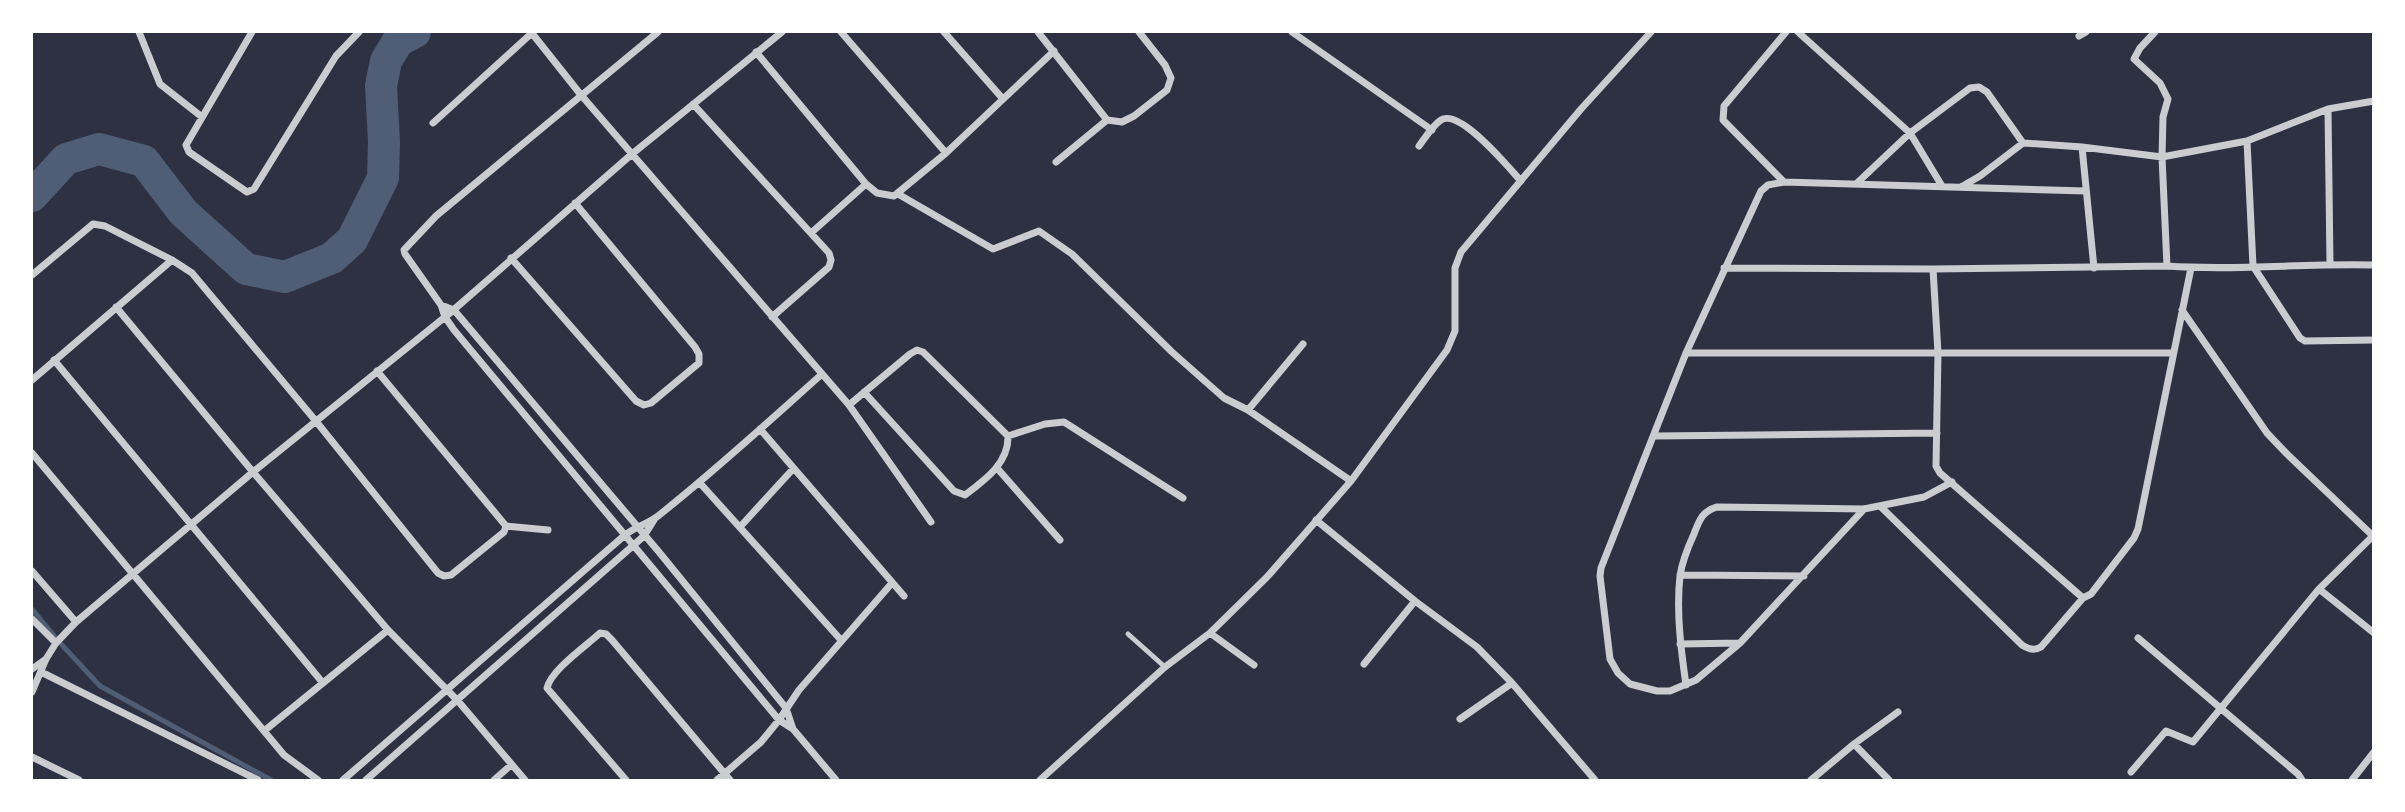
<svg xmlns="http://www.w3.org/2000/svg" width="2405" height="812" viewBox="0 0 2405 812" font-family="'Exo 2',sans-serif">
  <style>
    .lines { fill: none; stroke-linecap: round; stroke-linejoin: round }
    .stream { stroke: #4f5d75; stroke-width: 5 }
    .river { stroke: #4f5d75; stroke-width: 32 }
    .service { stroke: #caccd0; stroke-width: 5 }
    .minor { stroke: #caccd0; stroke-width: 7 }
  </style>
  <rect width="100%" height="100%" fill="#2d3142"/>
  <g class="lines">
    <path class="stream" d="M 32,609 L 56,638
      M 62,645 L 100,686 L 271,780"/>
    <path class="river" d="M 32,196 L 66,159 L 99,149 L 144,161 L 183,212 L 246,269 L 285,277 L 332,258 L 352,240 L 383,178 L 384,141 L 381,86 L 386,61 L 398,41 L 415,32"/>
    <path class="service" d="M 1128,634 L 1165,667"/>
    <path class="minor" d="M 139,32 L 160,84 L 202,117
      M 252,32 L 186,145 L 189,152 L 247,192 L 254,189 L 336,56 L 359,32
      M 531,32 L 581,95 L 849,405 L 931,522
      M 658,32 L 436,216 L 404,250 L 405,254 L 441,305 L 445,317 L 454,330 L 779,720 L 793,729 L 836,780
      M 841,32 L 946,153
      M 944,32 L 1003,99
      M 1038,32 L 1107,120
      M 1292,32 L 1432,130
      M 1798,32 L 1910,133 L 1942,186
      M 2155,32 L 2140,48 L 2134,59 L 2160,83 L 2168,99 L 2163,117 L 2162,157 L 2167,266
      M 2079,36 L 2086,32
      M 756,52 L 866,184 L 877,193 L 894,196 L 946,153 L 1054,51
      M 693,104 L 829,253 L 831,260 L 829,267 L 772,317
      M 2328,109 L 2330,264
      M 1107,120 L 1122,122 L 1134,116 L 1167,90 L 1171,78 L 1165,65 L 1139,32
      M 433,123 L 533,32
      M 2247,141 L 2253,266 L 2300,338 L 2305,341 L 2374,340
      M 1419,146 C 1425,138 1433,125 1441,120 C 1460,108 1508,167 1521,181
      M 2082,147 L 2094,268
      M 1056,162 L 1107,120
      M 1784,182 L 1723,120 L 1724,106 L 1786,32
      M 1856,184 L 1910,133 L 1970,88 L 1979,87 L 1987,92 L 2023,143 L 2082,147 L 2162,157 L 2247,141 L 2328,109 L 2374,101
      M 1961,187 L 1980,176 L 2023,143
      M 898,194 L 993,249 L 1039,231 L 1072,254 L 1172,352 L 1224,398 L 1248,410 L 1351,481
      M 811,233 L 866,184
      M 511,258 L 636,401 L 644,405 L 651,403 L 699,363 L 699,354 L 695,347 L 575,203
      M 1724,268 L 1933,269 L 2167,266 C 2236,271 2305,263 2374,265
      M 1933,269 L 1938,353 L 1936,466 L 1940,473 L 2083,598 L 2091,594 L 2134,538 L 2138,529 L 2191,268
      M 32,275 L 93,224 L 105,226 L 172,260 L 192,273 L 315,420 L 438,573 L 444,576 L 451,575 L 504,532 L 506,526
      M 441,305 L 454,310 L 659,552 L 786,708 L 793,729
      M 116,307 L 253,472 L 388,630 L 458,701 L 525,780
      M 2182,310 L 2267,433 L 2287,454 L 2373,536
      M 1686,353 L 2173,353
      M 54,360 L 323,683
      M 377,371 L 506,526
      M 32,380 L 172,260
      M 849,405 L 910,354 L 917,350 L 923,352 L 1008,436 C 1009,463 985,480 965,495 L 954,491 L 864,392
      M 1248,410 L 1303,344
      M 760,429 L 904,596
      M 1008,436 L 1045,424 L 1064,422 L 1183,498
      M 1655,436 L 1937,433
      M 32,453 L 284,755 L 318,780
      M 997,468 L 1060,540
      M 699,482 L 841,640
      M 1881,507 L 2022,645 C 2029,649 2034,651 2041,647 L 2083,598
      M 1864,509 L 1740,643 L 1696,680 L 1670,691 L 1657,691 L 1630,684 L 1618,673 L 1610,659 L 1600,576 L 1601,568 L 1686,353 L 1761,191 L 1768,185 L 1784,182 L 2086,191
      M 1316,520 L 1415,601 L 1477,647 L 1512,683 L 1595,780
      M 506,526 L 548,530
      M 740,527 L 793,469
      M 32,571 L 76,622
      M 1680,575 L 1804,576
      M 2319,589 L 2374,633
      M 32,619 L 56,643
      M 1210,633 L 1254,665
      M 2138,638 L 2298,774 L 2302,780
      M 1680,644 L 1740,643
      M 1364,664 L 1415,601
      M 32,669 L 46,659
      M 41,672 L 258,780
      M 1686,685 C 1681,650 1676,611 1680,576 C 1682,562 1688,547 1694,534 C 1699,521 1702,511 1717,507 L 1864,509 L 1924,497 L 1952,482
      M 32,692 L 46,659 L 56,643 L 76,622 L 253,472 L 450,313 L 632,154 L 782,32
      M 1460,719 L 1512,683
      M 264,731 L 388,630
      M 1854,744 L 1889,780
      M 32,757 L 79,780
      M 2131,772 L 2166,731 L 2193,742 L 2319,589 L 2374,535
      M 343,780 L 625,535 C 636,526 648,524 658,516 C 715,471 768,422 822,374
      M 366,780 L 644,536 L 654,520
      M 494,780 L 511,765
      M 626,780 L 547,688 C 551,670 586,646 600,633 L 606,634 L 612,640 L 730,780
      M 717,780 L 761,742 L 779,720 L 799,690 L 892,583
      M 1040,780 L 1165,667 L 1210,633 L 1267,577 L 1351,481 L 1447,350 L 1455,331 L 1455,268 L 1461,252 L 1581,109 L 1651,32
      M 1811,780 L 1854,744 L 1898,712
      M 2352,780 L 2374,752"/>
  </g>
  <rect width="2405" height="812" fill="none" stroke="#ffffff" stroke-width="66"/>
</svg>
